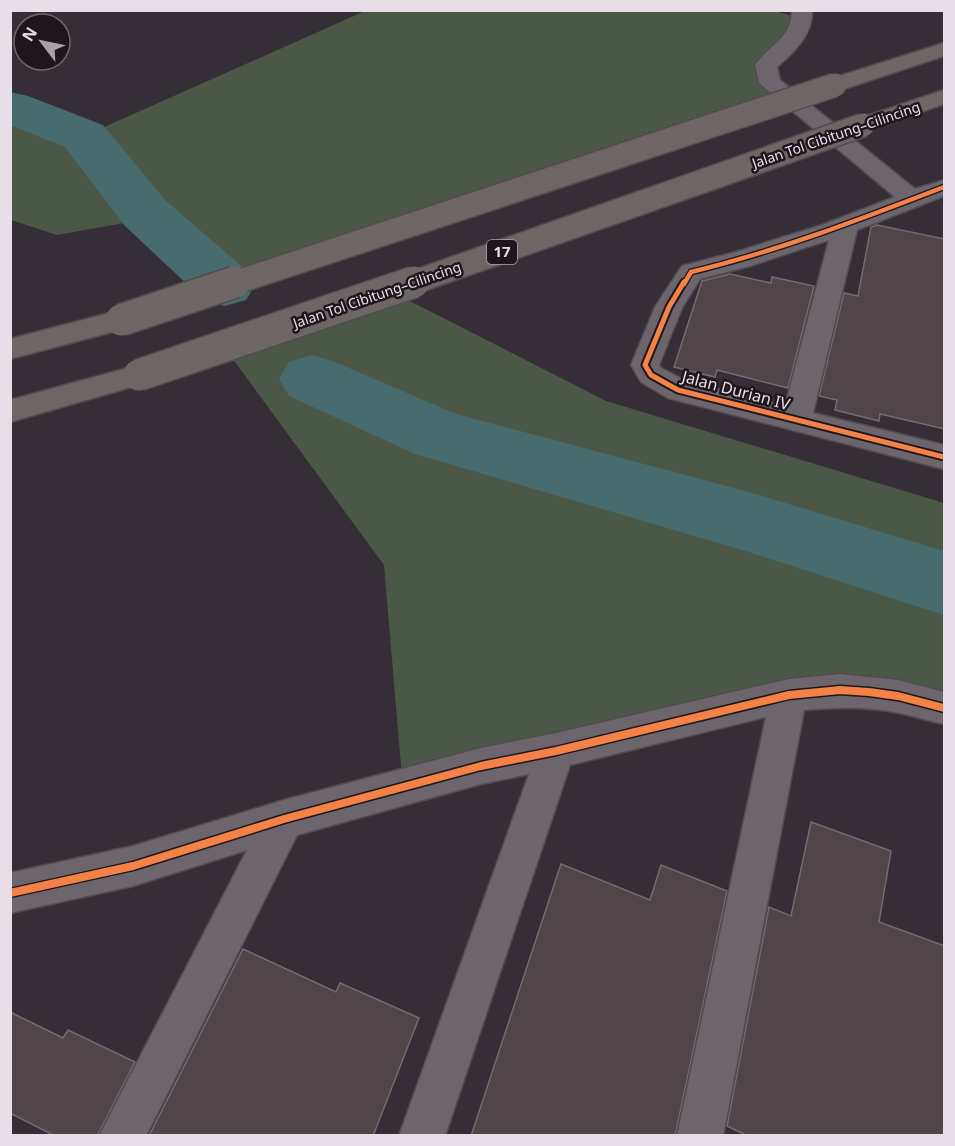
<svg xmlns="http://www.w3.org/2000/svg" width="955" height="1146" viewBox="0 0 955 1146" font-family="'Noto Sans',sans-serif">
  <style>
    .green { fill: #4b5848 }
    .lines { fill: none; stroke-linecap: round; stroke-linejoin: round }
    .river { fill: #486c6e; fill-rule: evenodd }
    .building { fill: #504649; stroke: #746b6e; stroke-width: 1.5 }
    .minor-casing { stroke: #524b52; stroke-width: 3 }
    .highway-casing { stroke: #524b52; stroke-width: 3 }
    .minor { fill: #6c656c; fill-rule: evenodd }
    .highway { fill: #6d6664; fill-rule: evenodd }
    .highway-bridge-far1-casing { stroke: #524b52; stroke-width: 26; stroke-linecap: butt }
    .highway-bridge-casing { stroke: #524b52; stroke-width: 34; stroke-linecap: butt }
    .highway-bridge-far1 { stroke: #6d6664; stroke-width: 23 }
    .highway-bridge { stroke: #6d6664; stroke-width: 31 }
    .cycleway-far2-casing { stroke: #1d161d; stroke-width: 7 }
    .cycleway-far1-casing { stroke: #1d161d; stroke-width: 9 }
    .cycleway-casing { stroke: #1d161d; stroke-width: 11 }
    .cycleway-far2 { stroke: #f48246; stroke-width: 4.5 }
    .cycleway-far1 { stroke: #f48246; stroke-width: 5 }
    .cycleway { stroke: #f48246; stroke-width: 8 }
    .labels { text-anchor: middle; stroke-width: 5; stroke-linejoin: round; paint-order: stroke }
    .far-street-label { font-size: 14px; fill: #e8dee7; stroke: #1d161d }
    .shield { fill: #1d161d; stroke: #aba2aa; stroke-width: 1.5 }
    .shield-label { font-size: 15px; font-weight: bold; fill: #e8dee7 }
    .street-label { font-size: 16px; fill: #e8dee7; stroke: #1d161d }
  </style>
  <rect width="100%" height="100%" fill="#362e36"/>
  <path class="green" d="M 771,10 L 804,19 L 766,65 L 788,101 L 225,285 L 152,218 L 57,235 L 11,220 L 10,107 L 84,136 L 365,11 Z
    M 390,291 L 606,401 L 944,503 L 944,706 L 898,696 L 840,690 L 402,777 L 384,565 L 224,347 Z"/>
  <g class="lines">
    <path class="river" d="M 10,92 L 28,96 L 103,125 L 165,200 L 246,270 L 255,285 L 246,300 L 225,306 L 204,300 L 125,226 L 65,147 L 10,125 Z
      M 312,355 L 335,362 L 456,414 L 749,492 L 944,551 L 944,615 L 749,552 L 415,454 L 289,396 L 279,379 L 289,362 Z"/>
  </g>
  <path class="building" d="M 877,225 L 945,239 L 945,429 L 880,414 L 879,421 L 835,410 L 837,400 L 819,396 L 844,293 L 858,296 L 871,227 Z
    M 730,274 L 771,283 L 772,277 L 814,286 L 788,388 L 717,370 L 715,377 L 674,367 L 702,281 Z
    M 811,822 L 891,851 L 879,922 L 945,946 L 945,1136 L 748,1136 L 727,1126 L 769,907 L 791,916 Z
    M 561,864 L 650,900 L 661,865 L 727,891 L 675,1136 L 471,1136 Z
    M 243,949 L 336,992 L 340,983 L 419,1018 L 373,1136 L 149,1136 Z
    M 10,1012 L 63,1038 L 68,1030 L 135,1062 L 97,1136 L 55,1136 L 10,1113 Z"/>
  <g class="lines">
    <g class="minor-casing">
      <path id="minor" d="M 792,10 L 812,10 C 813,35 794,52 777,67 L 780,80 L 915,189 L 944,180 L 944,196 L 857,230 L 813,413 L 944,445 L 944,469 L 668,398 L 641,382 L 631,365 L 655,307 L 682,266 L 736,252 L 822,225 L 895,197 L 759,83 L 755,65 C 769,45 792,38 792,10 ZM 829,240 L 785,406 L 686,381 L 661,368 L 659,365 L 682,308 L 700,279 L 750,266 Z
        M 840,674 L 898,680 L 944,692 L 944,724 C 929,721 914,716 899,713 C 867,706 836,707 804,710 L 723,1136 L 677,1136 L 766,717 L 570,765 L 445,1136 L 399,1136 L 529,774 L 481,784 L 297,835 L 146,1136 L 99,1136 L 247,850 L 133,886 L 10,913 L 10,873 L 133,846 L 284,800 L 481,748 L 556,733 L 789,679 Z"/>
    </g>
    <g class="highway-casing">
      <path id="highway" d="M 944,43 L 944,56 L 835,92 L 827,90 L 824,85 L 827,80 Z
        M 944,90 L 944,104 L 863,132 L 855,130 L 852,125 L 855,120 Z
        M 121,310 L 131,313 L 135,320 L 131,327 L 10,359 L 10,339 Z
        M 139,365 L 149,368 L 153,375 L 149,382 L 10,422 L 10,400 Z"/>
    </g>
    <use href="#minor" class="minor"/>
    <use href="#highway" class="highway"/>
    <g class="highway-bridge-far1-casing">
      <path id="highway-bridge-far1" d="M 231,284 L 835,85
        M 409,284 L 863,125"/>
    </g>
    <g class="highway-bridge-casing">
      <path id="highway-bridge" d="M 121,320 L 235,282
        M 139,375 L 414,282"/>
    </g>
    <use href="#highway-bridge-far1" class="highway-bridge-far1"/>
    <use href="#highway-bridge" class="highway-bridge"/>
    <g class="cycleway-far2-casing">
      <path id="cycleway-far2" d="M 684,284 L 691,272 C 778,251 861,219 944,187"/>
    </g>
    <g class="cycleway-far1-casing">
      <path id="cycleway-far1" d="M 684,282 L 669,307 L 645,365 L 651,375 L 678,390 L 944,457"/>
    </g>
    <g class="cycleway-casing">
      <path id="cycleway" d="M 10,893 L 133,866 L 284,819 L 481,766 L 556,751 L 789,695 L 840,690 L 869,692 L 898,696 L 944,708"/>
    </g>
    <use href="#cycleway-far2" class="cycleway-far2"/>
    <use href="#cycleway-far1" class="cycleway-far1"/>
    <use href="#cycleway" class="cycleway"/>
  </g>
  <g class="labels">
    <g class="far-street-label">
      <text transform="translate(836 135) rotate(-19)" y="5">Jalan Tol Cibitung–Cilincing</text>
      <text transform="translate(377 295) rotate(-19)" y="5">Jalan Tol Cibitung–Cilincing</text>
    </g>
    <rect class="shield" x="487" y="240" width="30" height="24" rx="4.5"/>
    <g class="shield-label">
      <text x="502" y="257">17</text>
    </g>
    <g class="street-label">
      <text transform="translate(736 390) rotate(15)" y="6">Jalan Durian IV</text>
    </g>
  </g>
  <rect width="955" height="1146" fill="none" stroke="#e8dee7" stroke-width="24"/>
  <g transform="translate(42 42) rotate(302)"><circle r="28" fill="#1d161d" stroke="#6e666e" stroke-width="1.5"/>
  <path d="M0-4.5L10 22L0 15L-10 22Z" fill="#aaa0a9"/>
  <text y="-9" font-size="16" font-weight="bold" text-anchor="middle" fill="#e8dee7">N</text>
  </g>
</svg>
